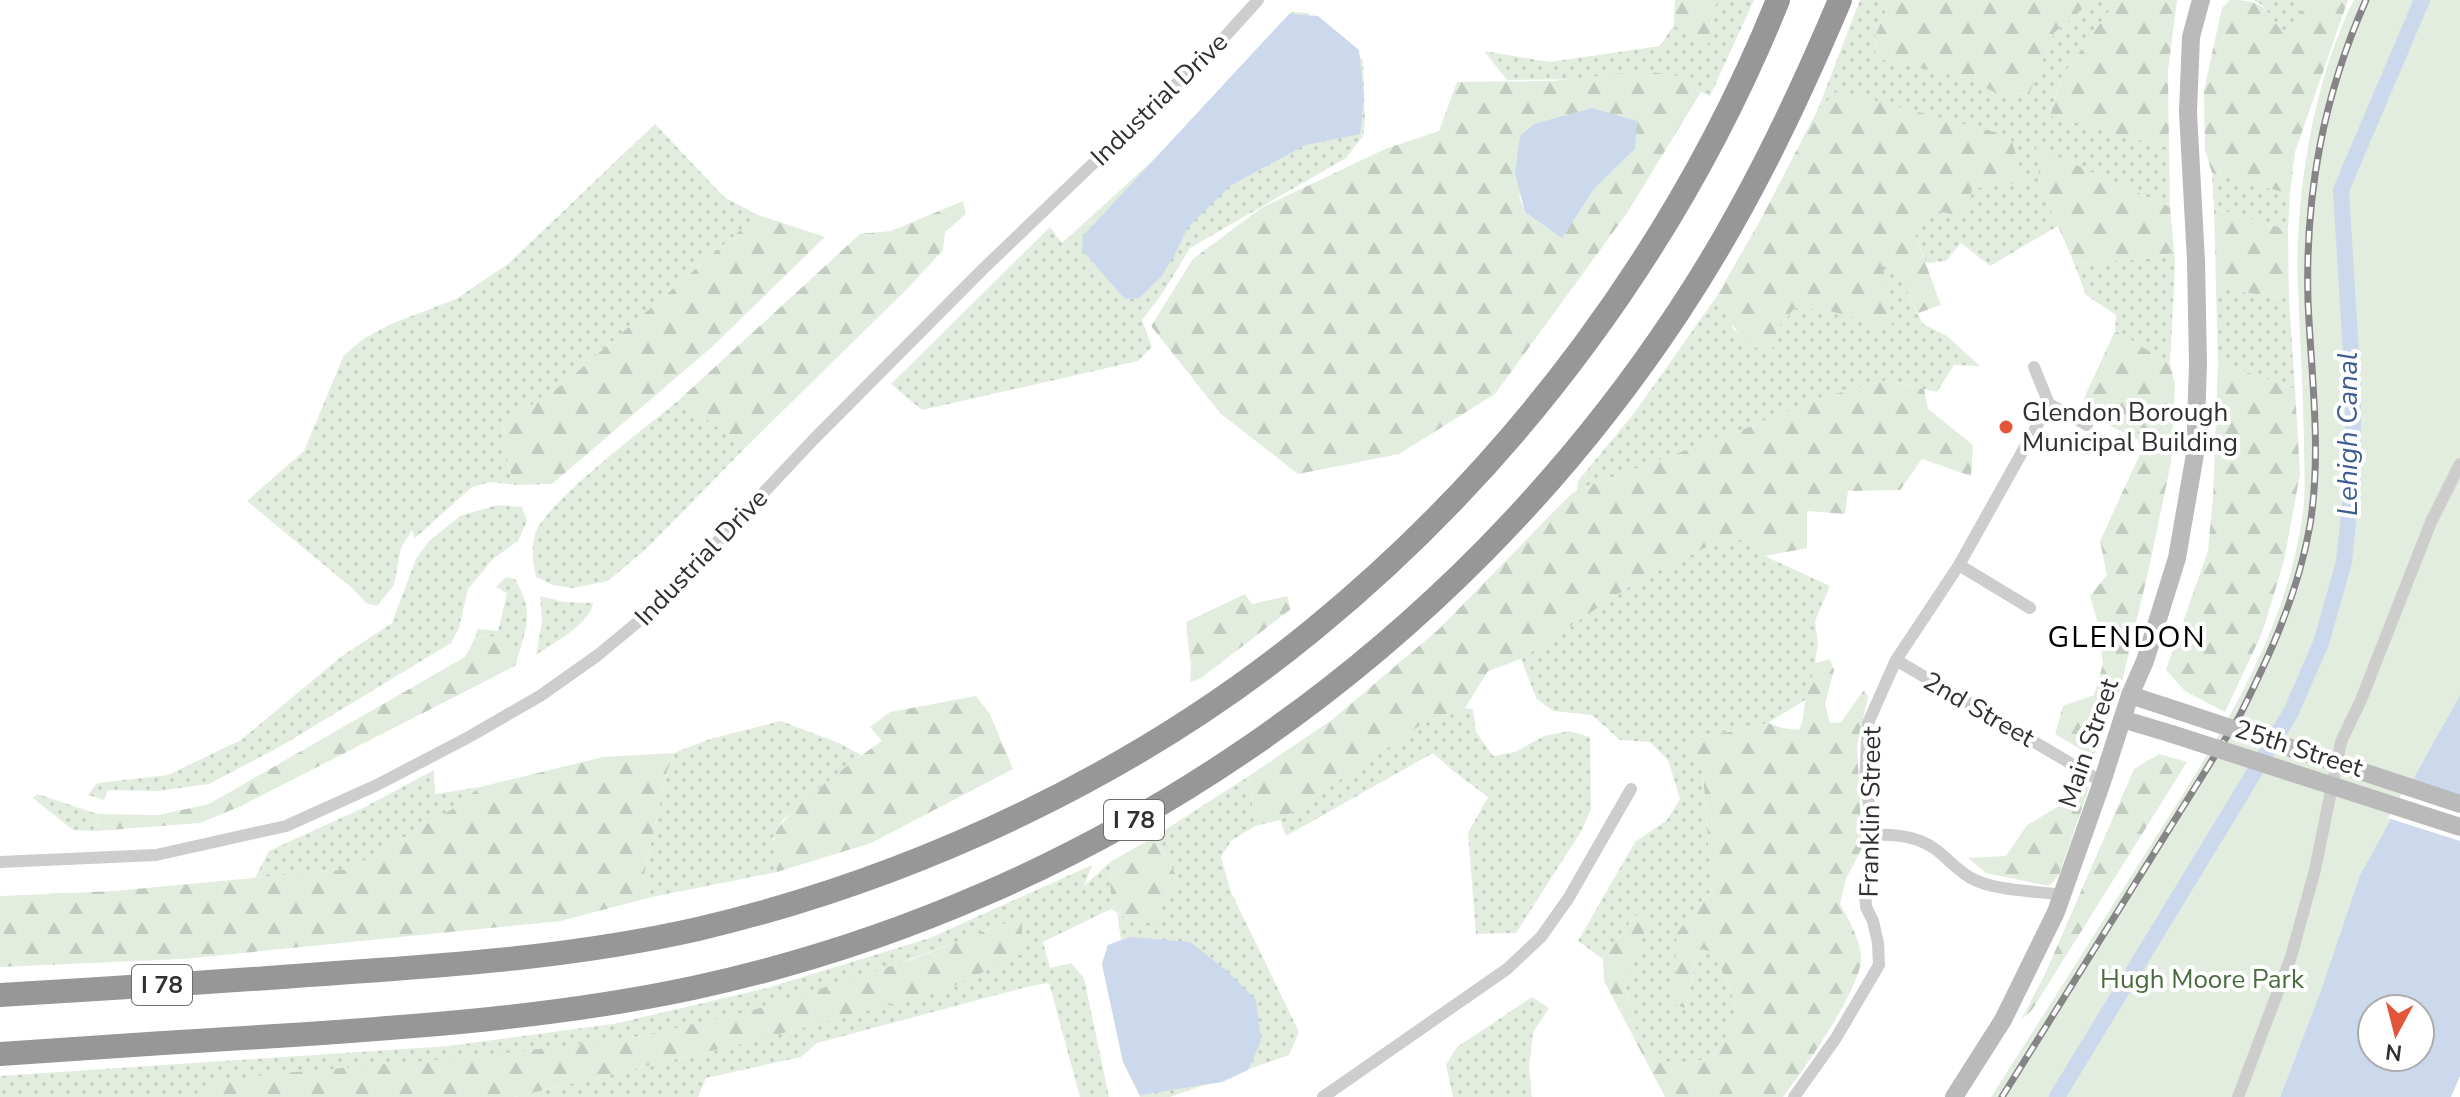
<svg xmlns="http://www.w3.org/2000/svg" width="2460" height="1097" viewBox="0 0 2460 1097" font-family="'Nunito Sans',sans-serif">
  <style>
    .grass { fill: url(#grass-dots) }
    .forest { fill: url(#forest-firs); fill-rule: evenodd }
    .park { fill: #e3eddf }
    .water { fill: #ccd8ec; fill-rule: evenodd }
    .pier { fill: #fff }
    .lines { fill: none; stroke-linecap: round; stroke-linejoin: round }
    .canal { stroke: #ccd8ec; stroke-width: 16 }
    .street { stroke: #cdcdcd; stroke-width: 12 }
    .secondary { stroke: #bababa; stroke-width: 18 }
    .highway { stroke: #979797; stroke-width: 24 }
    .rail-casing { stroke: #858585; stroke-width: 7 }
    .rail { stroke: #fff; stroke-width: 4; stroke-dasharray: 12; stroke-linecap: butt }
    .secondary-bridge { stroke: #bababa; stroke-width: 18 }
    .poi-dot { fill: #e25538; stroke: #fff; stroke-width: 3 }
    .labels { text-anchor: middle; stroke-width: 8; stroke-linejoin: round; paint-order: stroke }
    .shield { fill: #fff; stroke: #6e6e6e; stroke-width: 2 }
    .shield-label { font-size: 24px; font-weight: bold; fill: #303030 }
    .street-label { font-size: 26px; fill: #303030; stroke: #fff }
    .poi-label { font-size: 26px; fill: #303030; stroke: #fff; text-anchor: start }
    .park-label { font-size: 26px; fill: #486c3e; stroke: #fff }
    .water-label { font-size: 28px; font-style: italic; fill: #3f5d92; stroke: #fff }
    .quarter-label { font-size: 30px; letter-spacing: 2px; fill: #000; stroke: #fff }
  </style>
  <defs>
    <pattern id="grass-dots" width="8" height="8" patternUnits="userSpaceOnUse" patternTransform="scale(2)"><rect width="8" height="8" fill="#e3eddf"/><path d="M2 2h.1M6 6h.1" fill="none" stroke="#c3ccc0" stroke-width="1.8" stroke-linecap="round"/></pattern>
    <pattern id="forest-firs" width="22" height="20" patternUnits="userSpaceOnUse" patternTransform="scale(2)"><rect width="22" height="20" fill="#e3eddf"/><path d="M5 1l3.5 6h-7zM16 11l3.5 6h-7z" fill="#c3ccc0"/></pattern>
  </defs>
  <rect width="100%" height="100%" fill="#fff"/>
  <path class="grass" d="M 1721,0 L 1754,0 L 1710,96 L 1701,92 L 1690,78 L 1507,80 L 1484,51 L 1550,62 L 1660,46 L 1674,25 L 1707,50 L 1714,5 Z
    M 1860,0 L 1890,0 L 1875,37 L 1876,58 L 1965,78 L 1996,93 L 2028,94 L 2054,33 L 2093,0 L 2117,0 L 2061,78 L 2050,115 L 2169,148 L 2170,207 L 2037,148 L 2040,184 L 2058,226 L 1990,266 L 1961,243 L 1946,261 L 1926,263 L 1915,235 L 1930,209 L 1818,109 Z
    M 2253,0 L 2309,0 L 2286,37 L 2262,5 Z
    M 1292,12 L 1307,13 L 1363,60 L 1365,120 L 1363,136 L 1346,158 L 1190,248 L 1164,291 L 1142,320 L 1152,347 L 1138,361 L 922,410 L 891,384 L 1050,227 L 1062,243 L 1172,143 Z
    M 655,124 L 724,197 L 758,215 L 563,384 L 503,424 L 509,469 L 517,485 L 490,482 L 472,487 L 415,538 L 412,530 L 401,548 L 394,585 L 377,606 L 366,603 L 352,588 L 247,501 L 304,451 L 344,355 L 365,338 L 391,324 L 456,299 L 508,264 Z
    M 2212,173 L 2290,194 L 2288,230 L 2214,208 Z
    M 2174,252 L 2175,265 L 2170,363 L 2115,331 L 2116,315 L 2086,295 L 2074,263 L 2156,258 Z
    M 1893,264 L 1923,324 L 1947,336 L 1980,366 L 1954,365 L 1937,392 L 1887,380 L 1820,398 L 1744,429 L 1577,490 L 1578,481 L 1635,412 L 1717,296 L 1734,330 L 1770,354 L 1780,325 L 1795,308 C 1830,307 1861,318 1893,333 L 1882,266 Z
    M 2216,288 L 2289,299 L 2295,389 L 2218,362 Z
    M 679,400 L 746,447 L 647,548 L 608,581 L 572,588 L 553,585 L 536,577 C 533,564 531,547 535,534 C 545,503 649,425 679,400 Z
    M 497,505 L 522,507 L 527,521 L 518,541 L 493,559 L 468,589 L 459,628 L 451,643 L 281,746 L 209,784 L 158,791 L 108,790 L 104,800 L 88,795 L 97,783 L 168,775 L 241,740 L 342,656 L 392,623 L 416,559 L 429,541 L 460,516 Z
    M 1744,539 L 1765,556 L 1830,586 L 1815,621 L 1818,643 L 1813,676 L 1805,700 L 1768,723 L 1729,732 L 1692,738 L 1690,753 L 1703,773 L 1710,865 L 1715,885 L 1677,933 L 1686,1008 L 1698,948 L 1711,952 C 1721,970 1739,997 1734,1018 C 1731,1031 1719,1046 1712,1058 L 1673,1066 L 1638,1037 L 1625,985 L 1636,915 L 1603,959 L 1578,941 L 1635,842 L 1667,820 L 1680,799 L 1668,760 L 1650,742 L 1620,740 L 1592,715 L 1553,711 L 1536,698 L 1521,659 L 1641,579 L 1713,544 Z
    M 506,577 L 515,579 C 533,611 528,621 519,654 L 498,637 L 476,636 L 477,629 L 498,631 L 507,593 L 496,587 Z
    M 540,596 L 564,602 L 593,603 C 591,623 552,644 536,655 L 542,622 Z
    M 1465,708 L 1473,709 L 1476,732 L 1493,756 L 1515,752 L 1544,736 L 1569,731 L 1590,737 L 1591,809 L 1582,830 L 1516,933 L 1476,934 L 1468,833 L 1488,797 L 1452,770 L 1433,753 L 1286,836 L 1280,820 L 1422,724 Z
    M 781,721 L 839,743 L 861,755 L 783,820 L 773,838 L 777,872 L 652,897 L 643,879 L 667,771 L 674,753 L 710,739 Z
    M 434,770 L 435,794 L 480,787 L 454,808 L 350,869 L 255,878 L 269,851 L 365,807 Z
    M 1249,776 L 1255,826 L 1231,841 L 1221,857 L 1231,892 L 1299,1032 L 1289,1055 L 1170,1097 L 1140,1097 L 1123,1062 L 1102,964 L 1108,945 L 1121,940 L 1117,913 L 1138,924 L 1162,904 L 1179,880 L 1154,837 Z
    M 37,794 L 98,814 L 97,831 L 73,830 L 33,798 Z
    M 1110,862 L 1111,909 L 1043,942 L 1050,968 L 1071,963 L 1084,978 L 1109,1097 L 1080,1097 L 1049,983 L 1030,986 L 817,1043 L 801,1057 L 706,1078 L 698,1097 L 514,1097 L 749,1042 L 1022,954 L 1022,917 C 899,965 766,1015 635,1037 C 494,1060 350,1069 208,1083 L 193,1097 L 0,1097 L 0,1076 L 448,1046 L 613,1024 L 767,988 L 930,938 L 1092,865 L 1084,886 Z
    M 1532,997 L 1549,1008 L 1533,1032 L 1529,1067 L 1532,1097 L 1453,1097 L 1446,1065 L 1457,1047 Z"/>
  <path class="forest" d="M 1675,0 L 1721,0 L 1714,6 L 1707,51 L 1674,25 Z
    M 1890,0 L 2093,0 L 2054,33 L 2029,94 L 1996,93 L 1965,78 L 1876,58 L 1875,37 Z
    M 2117,0 L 2177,0 L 2168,71 L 2169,148 L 2050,116 L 2061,78 Z
    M 2230,0 C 2267,0 2264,10 2286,36 L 2309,0 L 2348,0 L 2295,152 L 2290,194 L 2212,173 L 2205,150 L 2204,90 L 2222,8 Z
    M 1644,71 L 1690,78 L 1701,92 L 1627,213 L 1495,394 L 1399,454 L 1298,474 L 1220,413 L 1151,326 L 1193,259 L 1261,208 L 1385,149 L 1439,131 L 1457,82 L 1552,81 ZM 1634,150 L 1594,189 L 1562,237 L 1525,212 L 1519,196 Z
    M 1838,91 L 2010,136 L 2025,182 L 1972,189 L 1967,218 L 1930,209 L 1915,235 L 1941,305 L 1918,313 L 1893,264 L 1883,266 L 1893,333 C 1861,319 1830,307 1795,308 L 1780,325 L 1770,354 C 1738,341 1732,326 1717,296 L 1761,219 L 1818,109 Z
    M 2036,147 L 2170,207 L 2174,252 L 2156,258 L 2074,263 L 2040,184 Z
    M 963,201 L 966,214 L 945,232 L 943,250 L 907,289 L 746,447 L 679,400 L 860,234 L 891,231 Z
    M 2214,208 L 2288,230 L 2289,299 L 2216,288 Z
    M 758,215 L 825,237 L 713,346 L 552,484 L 517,485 L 509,469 L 503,424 L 563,384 Z
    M 2115,331 L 2170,363 L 2175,385 L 2171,462 L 2150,564 L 2121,686 L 2093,757 L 2055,734 L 2063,706 L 2094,695 L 2103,664 L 2098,624 L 2090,596 L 2107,575 L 2100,541 L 2141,452 L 2138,440 L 2083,412 L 2084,398 Z
    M 2218,362 L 2295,389 L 2300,474 L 2284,561 L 2262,633 L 2225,712 L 2185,691 L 2166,670 L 2208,551 L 2213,498 Z
    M 1887,380 L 1924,389 L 1928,409 L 1973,445 L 1971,476 L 1922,459 L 1900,490 L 1848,491 L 1845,514 L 1807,511 L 1807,548 L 1765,556 L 1744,539 L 1713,544 L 1641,579 L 1521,659 L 1488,671 L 1465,708 L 1422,724 L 1280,820 L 1255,826 L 1249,776 L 1333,719 L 1439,629 L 1567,498 L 1577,490 L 1744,429 L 1820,398 Z
    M 1245,594 L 1252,604 L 1287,596 L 1291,609 L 1201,678 L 1190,682 L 1191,668 L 1186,622 Z
    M 476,636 L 498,637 L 519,654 L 515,666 L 241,806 L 200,823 L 97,831 L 98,814 L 159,815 L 209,804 L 465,657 Z
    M 1830,659 L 1834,670 L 1825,704 L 1830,723 L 1841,722 L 1864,690 L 1868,697 L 1857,745 L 1862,848 L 1846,879 L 1840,904 C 1849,920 1859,937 1861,956 C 1864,985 1802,1072 1783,1097 L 1665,1097 L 1604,981 L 1603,959 L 1636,915 L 1650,917 L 1625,985 L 1638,1037 L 1673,1066 L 1712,1058 C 1719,1046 1731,1031 1734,1018 C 1739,996 1721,970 1711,952 L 1698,948 L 1686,1008 L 1673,1004 L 1677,933 L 1715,885 L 1710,865 L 1703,773 L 1690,753 L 1692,738 L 1729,732 L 1768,723 L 1782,728 L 1799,730 C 1804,720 1803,713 1805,703 C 1807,690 1813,677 1815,663 Z
    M 976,696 L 990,714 L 1013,769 L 871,843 L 777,872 C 776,861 771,846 775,835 C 783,812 858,757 882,741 L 870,727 L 890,712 Z
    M 674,753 L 667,771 L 643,879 L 652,897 L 560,921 L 183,959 L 0,967 L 0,896 L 114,891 L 350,869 L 454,808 L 480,787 L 603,757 Z
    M 2159,754 L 2187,762 L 2032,1010 L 2021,1020 L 2046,972 L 2134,769 Z
    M 2079,780 L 2089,788 L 2059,875 L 2049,886 L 1986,873 L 1968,858 L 2006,856 L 2027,825 L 2066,802 Z
    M 1154,837 L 1179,880 L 1162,904 L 1157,922 L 1138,924 L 1111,909 L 1110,862 Z
    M 1022,917 L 1022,954 L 943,991 L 749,1042 L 514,1097 L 193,1097 L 208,1083 L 272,1074 L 482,1056 L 637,1037 L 750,1011 L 913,959 Z"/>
  <path class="park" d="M 2354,0 L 2460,0 L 2460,695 C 2391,825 2332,960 2280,1097 L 1991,1097 C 2041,1019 2091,940 2140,862 C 2207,756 2283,646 2302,519 C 2306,494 2304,466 2304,440 C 2303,390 2300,339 2298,289 C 2294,199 2313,80 2354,0 Z"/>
  <path class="water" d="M 1289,14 L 1318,16 L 1359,50 L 1364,98 L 1360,134 L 1305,145 L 1230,186 L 1188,227 L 1174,256 L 1161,277 L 1139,298 L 1125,299 L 1082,250 L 1083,236 Z
    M 1592,108 L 1637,121 L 1635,149 L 1594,189 L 1562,238 L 1525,212 L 1515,173 L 1520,136 L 1534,124 Z
    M 2460,695 L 2460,1076 L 2451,1097 L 2280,1097 L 2322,988 L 2360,875 ZM 2372,1009 L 2420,1009 L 2420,1057 L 2372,1057 Z
    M 1131,937 L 1190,942 L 1227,971 L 1256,1000 L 1261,1041 L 1248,1070 L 1222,1082 L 1140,1095 L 1123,1062 L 1102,964 L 1108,945 Z"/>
  <path class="pier" d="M 2410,779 L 2460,795 L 2460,841 L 2388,818 Z"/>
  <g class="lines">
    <path class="canal" d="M 2057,1097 L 2291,712 L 2321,643 L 2344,562 L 2353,474 L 2353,387 L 2341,190 L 2422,0"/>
    <path class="street" d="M 2034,367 L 2049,404 L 2087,425
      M 1959,565 L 2030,608
      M 1896,660 L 2102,782
      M 1874,835 C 1895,834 1917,836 1935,849 C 1949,859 1959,873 1975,880 C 1998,891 2036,891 2062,895
      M 0,862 L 156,855 L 286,826 L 377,785 L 467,738 L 540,696 L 598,655 L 657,606 L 815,438 L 983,269 L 1221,41 L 1258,0
      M 1323,1097 L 1507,969 L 1541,937 L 1568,899 L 1631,789
      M 1794,1097 L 1836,1038 L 1879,965 L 1878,943 L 1873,921 L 1866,907 L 1865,890 L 1874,835 L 1865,780 L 1868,723 L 1896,660 L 1959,565 L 2049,404
      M 2238,1097 L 2291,957 L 2315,870 L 2341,742 L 2361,700 L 2431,522 L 2460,464"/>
    <path class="secondary" d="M 2130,695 L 2179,711
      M 2122,719 L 2172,734
      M 1954,1097 L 2003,1020 L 2056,912 L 2102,782 L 2130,695 L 2145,661 L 2177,558 L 2195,454 L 2198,364 L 2196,261 L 2188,112 L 2191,37 L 2201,0"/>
    <path class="highway" d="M 0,995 C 117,988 233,981 350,972 C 467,964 583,955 698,929 C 918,877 1139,773 1314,629 C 1517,463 1680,243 1778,0
      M 0,1054 C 103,1047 205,1040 308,1034 C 437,1025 566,1015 693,988 C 1093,902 1451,655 1677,314 C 1743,215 1794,109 1840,0"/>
    <g class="rail-casing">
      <path id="rail" d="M 2002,1097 L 2239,717 C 2270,655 2298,594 2310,525 C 2322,451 2311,374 2308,301 C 2305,194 2323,97 2366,0"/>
    </g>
    <use href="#rail" class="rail"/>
    <path class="secondary-bridge" d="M 2179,711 L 2460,804
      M 2172,734 L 2460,827"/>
  </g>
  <circle class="poi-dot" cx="2006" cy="427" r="8"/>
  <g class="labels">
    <g class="shield">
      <rect x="1104" y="800" width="60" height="40" rx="6"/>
      <rect x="132" y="965" width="60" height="40" rx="6"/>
    </g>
    <g class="shield-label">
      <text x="1134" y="828">I 78</text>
      <text x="162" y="993">I 78</text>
    </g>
    <g class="street-label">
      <text transform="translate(1159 99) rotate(-44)" y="9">Industrial Drive</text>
      <text transform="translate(701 557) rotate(-46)" y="9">Industrial Drive</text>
      <text transform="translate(1979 709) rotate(30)" y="9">2nd Street</text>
      <text transform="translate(2088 743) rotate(-71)" y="9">Main Street</text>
      <text transform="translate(2299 748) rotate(18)" y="9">25th Street</text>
      <text transform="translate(1870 812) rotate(-89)" y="9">Franklin Street</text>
    </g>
    <g class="poi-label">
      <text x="2022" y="421">Glendon Borough<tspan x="2022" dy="30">Municipal Building</tspan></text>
    </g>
    <g class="park-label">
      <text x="2202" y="988">Hugh Moore Park</text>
    </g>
    <g class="water-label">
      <text transform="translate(2347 434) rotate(-90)" y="10">Lehigh Canal</text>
    </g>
    <g class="quarter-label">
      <text x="2127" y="647">GLENDON</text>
    </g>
  </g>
  <g transform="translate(2396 1033) rotate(187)"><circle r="38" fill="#ffffff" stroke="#acacac" stroke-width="2"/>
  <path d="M0-6L14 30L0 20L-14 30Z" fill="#e25538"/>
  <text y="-12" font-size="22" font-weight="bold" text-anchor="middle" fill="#303030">N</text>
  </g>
</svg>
